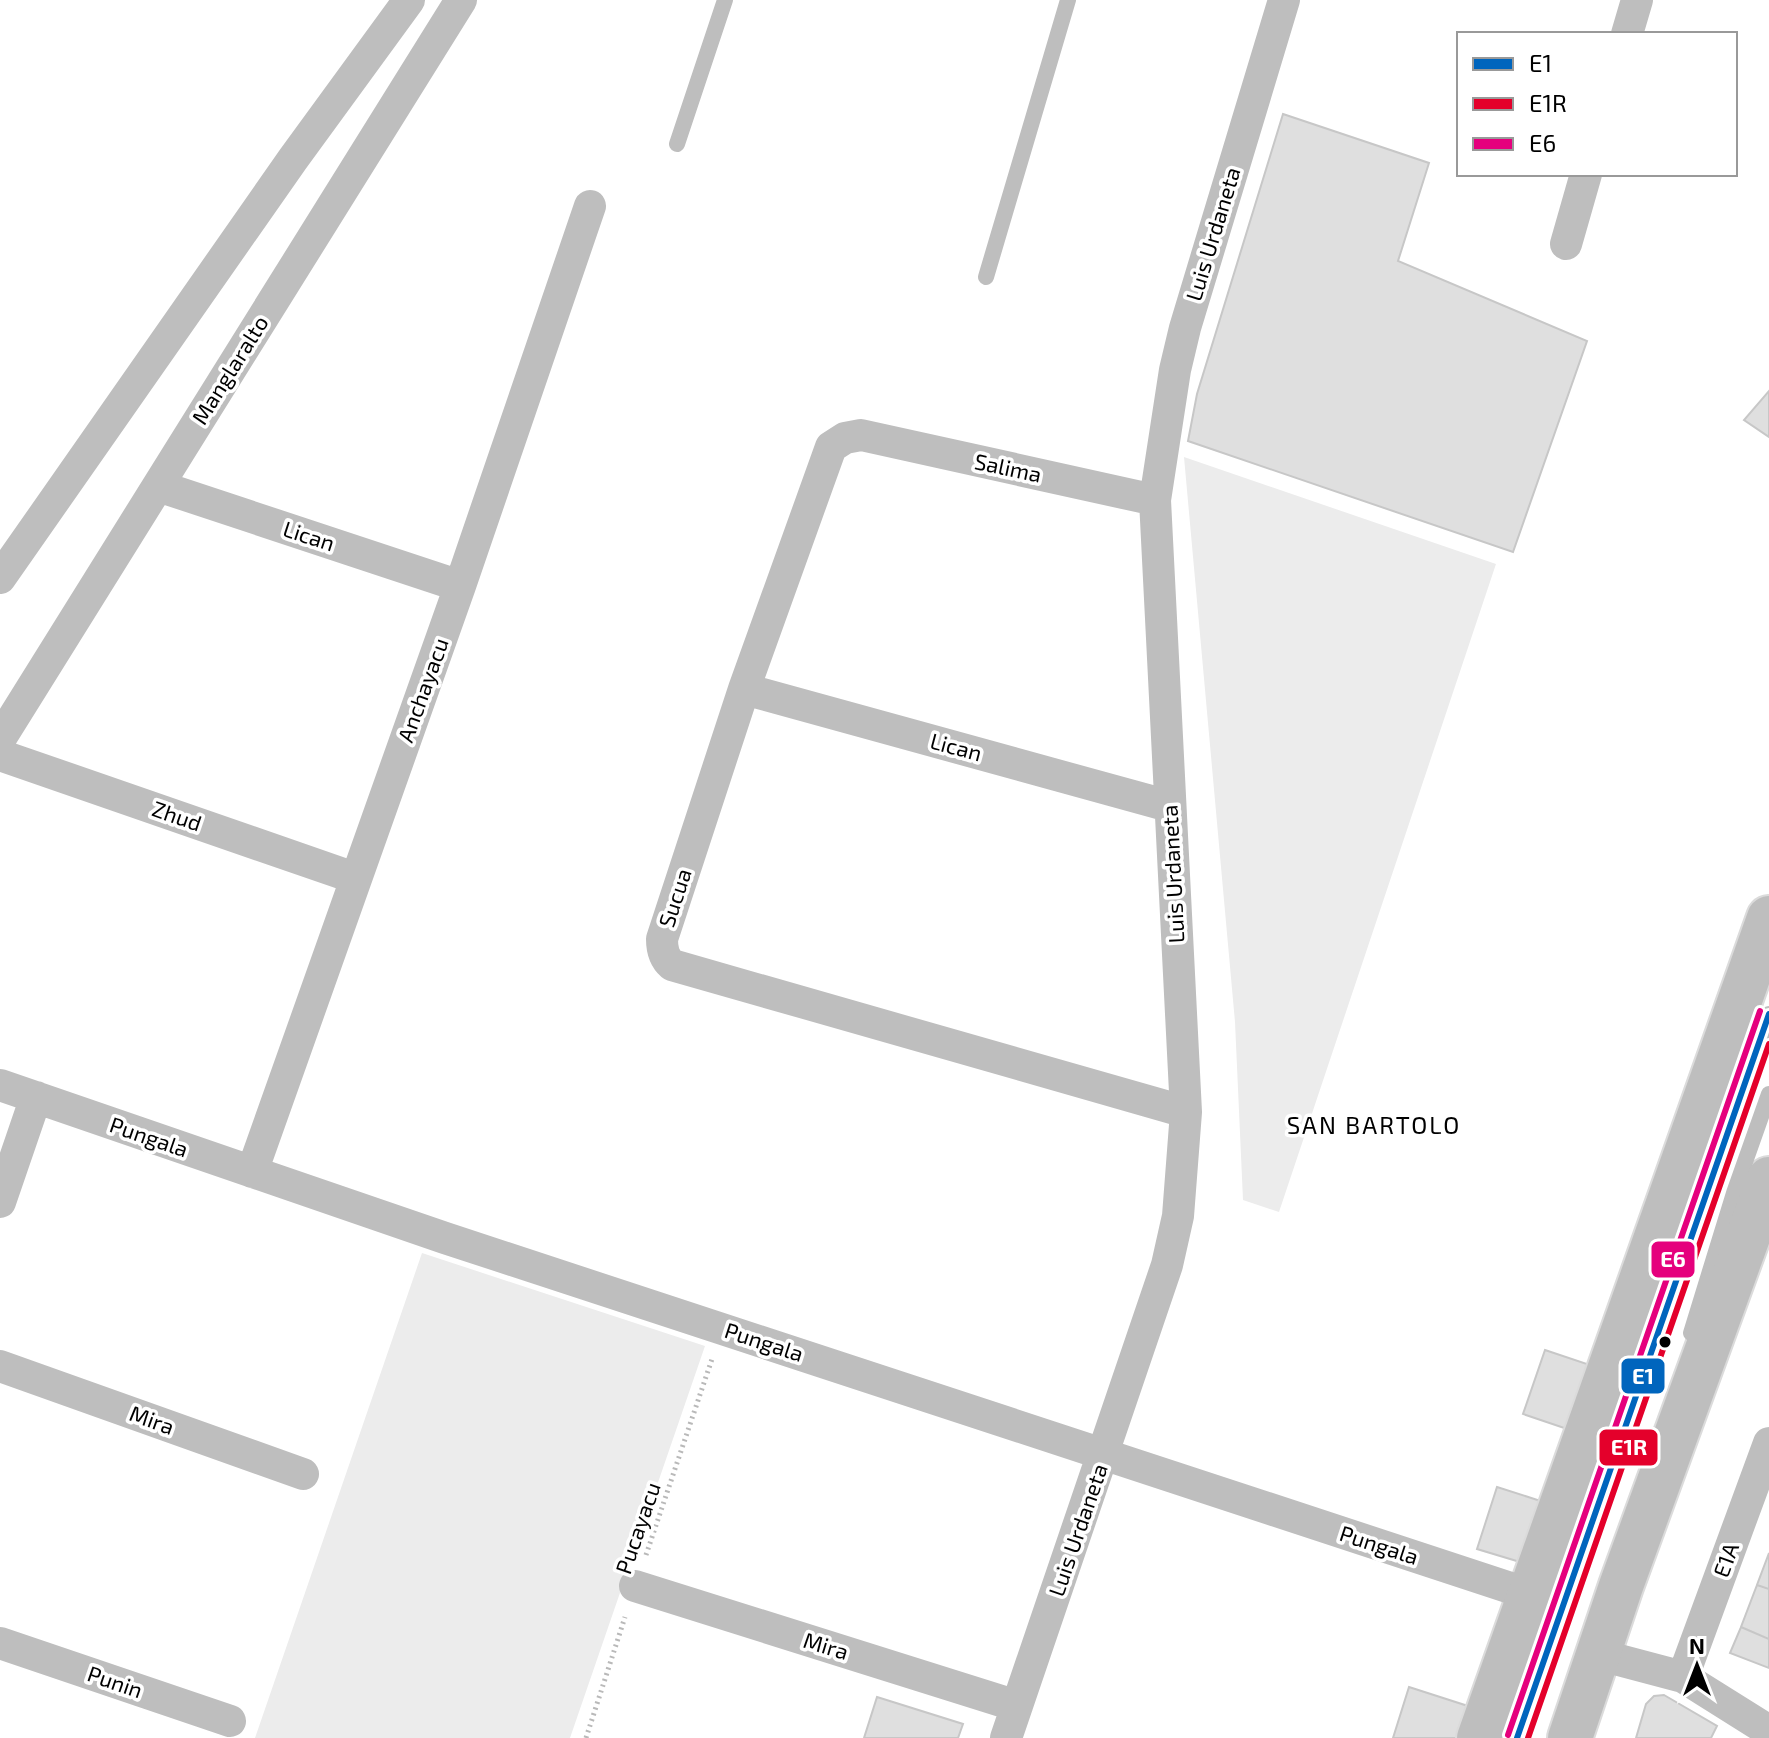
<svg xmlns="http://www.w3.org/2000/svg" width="1769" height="1738" viewBox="0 0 1769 1738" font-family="'Exo 2',sans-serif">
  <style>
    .green { fill: #ececec }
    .building { fill: #dfdfdf; stroke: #c7c7c7; stroke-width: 2 }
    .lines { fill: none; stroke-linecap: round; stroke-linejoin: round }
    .primary-casing { stroke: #dbdbdb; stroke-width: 48 }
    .path { stroke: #b9b9b9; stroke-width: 5; stroke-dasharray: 2 4; stroke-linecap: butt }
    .service { stroke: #bebebe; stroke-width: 16 }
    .minor { stroke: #bebebe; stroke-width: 32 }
    .primary { stroke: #bebebe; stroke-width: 44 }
    .bus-1-casing { stroke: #fff; stroke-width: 12 }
    .bus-2-casing { stroke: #fff; stroke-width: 12 }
    .bus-3-casing { stroke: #fff; stroke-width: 12 }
    .bus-1 { stroke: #0065bd; stroke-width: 6 }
    .bus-2 { stroke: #e4002b; stroke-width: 6 }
    .bus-3 { stroke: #e5007d; stroke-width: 6 }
    .bus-dot { fill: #000; stroke: #fff; stroke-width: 3 }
    .labels { text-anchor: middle; stroke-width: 7; stroke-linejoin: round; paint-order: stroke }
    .street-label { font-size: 22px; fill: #000; stroke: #fff }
    .neighbourhood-label { font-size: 24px; letter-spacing: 2px; fill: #000; stroke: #fff }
    .line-badge { stroke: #fff; stroke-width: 3 }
    .badge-label { font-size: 22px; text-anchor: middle; font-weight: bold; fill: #fff }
  </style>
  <rect width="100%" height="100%" fill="#fff"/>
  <path class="green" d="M 1184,457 L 1496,564 L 1279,1212 L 1243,1200 L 1235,1022 Z
    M 422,1253 L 705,1346 L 570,1738 L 255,1738 Z"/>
  <path class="building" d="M 1283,114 L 1429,163 L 1398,261 L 1587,341 L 1513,552 L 1188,441 L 1197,394 Z
    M 1769,391 L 1769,437 L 1744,420 Z
    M 1545,1350 L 1596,1367 L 1573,1431 L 1523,1414 Z
    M 1497,1487 L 1550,1504 L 1520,1562 L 1477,1549 Z
    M 1769,1553 L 1769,1589 L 1757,1585 Z
    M 1757,1585 L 1769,1589 L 1769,1639 L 1741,1627 Z
    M 1741,1627 L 1769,1639 L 1769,1668 L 1730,1653 Z
    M 1409,1687 L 1471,1707 L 1460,1738 L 1393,1738 Z
    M 1664,1695 L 1717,1726 L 1711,1738 L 1636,1738 L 1646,1704 L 1654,1696 Z
    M 877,1697 L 963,1724 L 958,1738 L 864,1738 Z"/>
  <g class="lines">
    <g class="primary-casing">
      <path id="primary" d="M 1479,1738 L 1769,918
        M 1570,1738 L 1621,1586 L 1769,1179"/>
    </g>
    <path class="path" d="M 646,1555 L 712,1359
      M 586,1738 L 625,1617"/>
    <path class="service" d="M 677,144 L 725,0
      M 986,277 L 1068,0
      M 1691,1333 L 1734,1193 L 1769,1094
      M 1517,1738 L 1769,1014"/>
    <path class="minor" d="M 1627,34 L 1637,0
      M 1566,244 L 1586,174
      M 158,486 L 460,586
      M 1155,500 L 861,435 L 845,438 L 831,447 L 744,689 L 662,939 C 662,950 664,958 672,965 L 1186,1112
      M 0,578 L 293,159 L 409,0
      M 744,689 L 1169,806
      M 0,739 L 461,0
      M 0,755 L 355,878
      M 0,1085 L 445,1238 L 1529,1594
      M 252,1172 L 460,586 L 590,206
      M 0,1202 L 36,1097
      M 0,1366 L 303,1474
      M 635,1586 L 1017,1706
      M 0,1643 L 230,1721
      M 1600,1655 L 1683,1677 L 1769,1731
      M 1683,1677 L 1769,1443
      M 1006,1738 L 1167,1265 L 1178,1216 L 1186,1112 L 1155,500 L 1175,370 L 1185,328 L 1284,0"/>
    <use href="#primary" class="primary"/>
    <g class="bus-1-casing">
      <path id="bus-1" d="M 1517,1738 L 1769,1014"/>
    </g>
    <g class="bus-2-casing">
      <path id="bus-2" d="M 1528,1738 L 1769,1044"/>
    </g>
    <g class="bus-3-casing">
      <path id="bus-3" d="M 1508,1735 L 1760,1011"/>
    </g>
    <use href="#bus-1" class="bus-1"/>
    <use href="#bus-2" class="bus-2"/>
    <use href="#bus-3" class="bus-3"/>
  </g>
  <circle class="bus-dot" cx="1665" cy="1342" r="7"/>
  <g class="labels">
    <g class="street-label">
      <text transform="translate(1213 234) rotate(-73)" y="8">Luis Urdaneta</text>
      <text transform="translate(230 370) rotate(-58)" y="8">Manglaralto</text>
      <text transform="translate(1008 468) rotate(12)" y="8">Salima</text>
      <text transform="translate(309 536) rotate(18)" y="8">Lican</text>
      <text transform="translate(423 690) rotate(-70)" y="8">Anchayacu</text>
      <text transform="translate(956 747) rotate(15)" y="8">Lican</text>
      <text transform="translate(177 816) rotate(19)" y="8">Zhud</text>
      <text transform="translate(1173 874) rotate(-93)" y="8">Luis Urdaneta</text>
      <text transform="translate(675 898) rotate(-72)" y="8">Sucua</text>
      <text transform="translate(149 1137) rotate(19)" y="8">Pungala</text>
      <text transform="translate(764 1342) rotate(18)" y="8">Pungala</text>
      <text transform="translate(152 1420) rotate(20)" y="8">Mira</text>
      <text transform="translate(638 1528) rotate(-71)" y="8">Pucayacu</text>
      <text transform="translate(1078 1530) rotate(-71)" y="8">Luis Urdaneta</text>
      <text transform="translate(1379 1545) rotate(18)" y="8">Pungala</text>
      <text transform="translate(1726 1560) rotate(-70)" y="8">E1A</text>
      <text transform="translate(826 1646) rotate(17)" y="8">Mira</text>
      <text transform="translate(115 1682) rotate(19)" y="8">Punin</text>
    </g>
    <g class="neighbourhood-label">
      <text x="1374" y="1134">SAN BARTOLO</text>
    </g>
  </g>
  <g class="line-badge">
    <rect x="1650" y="1240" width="46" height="39" rx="8" fill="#e5007d"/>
    <rect x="1620" y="1357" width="46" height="38" rx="8" fill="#0065bd"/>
    <rect x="1598" y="1428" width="61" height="39" rx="8" fill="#e4002b"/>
  </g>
  <g class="badge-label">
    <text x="1673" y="1267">E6</text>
    <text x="1643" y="1384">E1</text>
    <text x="1629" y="1455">E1R</text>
  </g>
  <rect x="1457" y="32" width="280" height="144" fill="#ffffff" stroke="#999999" stroke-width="2"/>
  <rect x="1473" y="58" width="40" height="12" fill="#0065bd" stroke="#999999" stroke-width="2"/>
  <text x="1529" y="72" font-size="24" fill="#000000">E1</text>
  <rect x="1473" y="98" width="40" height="12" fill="#e4002b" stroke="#999999" stroke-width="2"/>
  <text x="1529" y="112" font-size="24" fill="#000000">E1R</text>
  <rect x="1473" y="138" width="40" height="12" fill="#e5007d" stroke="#999999" stroke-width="2"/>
  <text x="1529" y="152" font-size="24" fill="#000000">E6</text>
  <g transform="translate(1697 1666)" stroke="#ffffff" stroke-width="6" paint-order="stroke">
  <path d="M0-6L14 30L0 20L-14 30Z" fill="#000000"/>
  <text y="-12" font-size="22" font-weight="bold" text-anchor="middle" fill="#000000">N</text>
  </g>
</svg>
